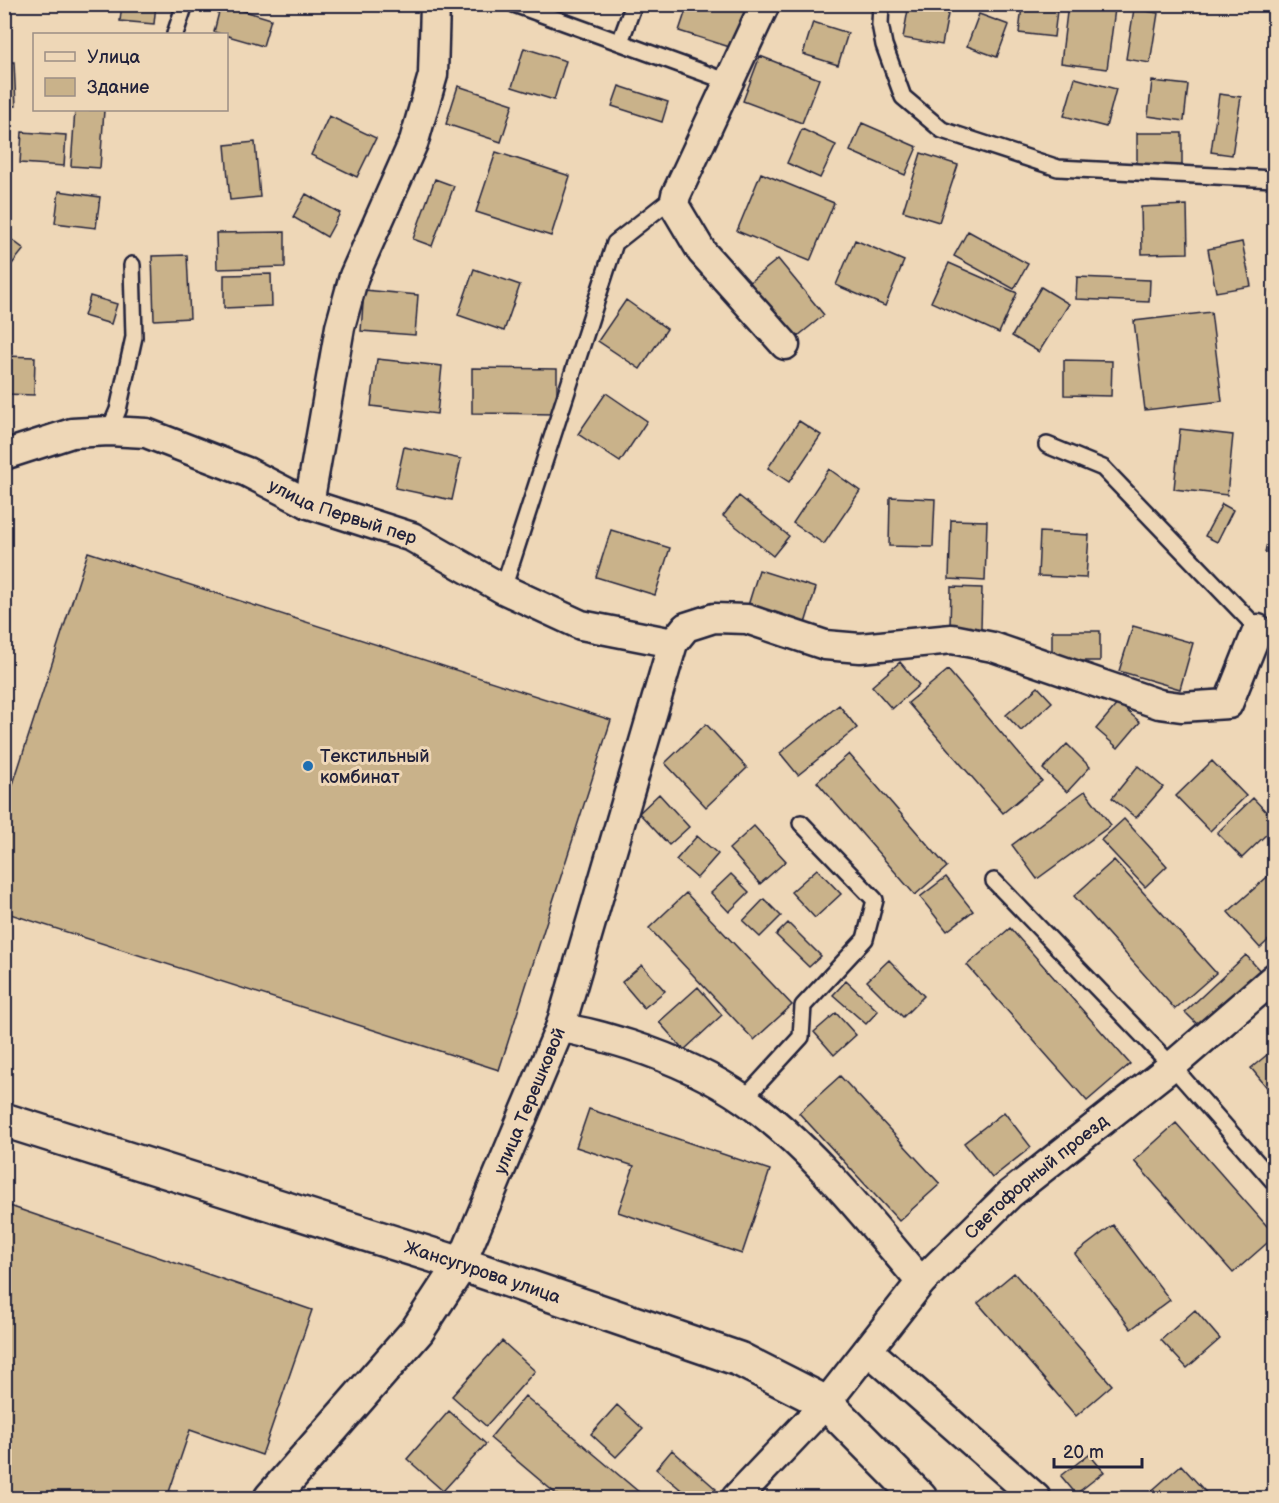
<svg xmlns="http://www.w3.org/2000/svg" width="1279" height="1503" viewBox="0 0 1279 1503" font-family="'Balsamiq Sans',sans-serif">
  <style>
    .building { fill: #c9b28a; stroke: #22223b; stroke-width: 1.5 }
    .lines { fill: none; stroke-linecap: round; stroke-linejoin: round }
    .service-casing { stroke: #22223b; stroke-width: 20 }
    .minor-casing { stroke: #22223b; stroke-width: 33 }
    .tertiary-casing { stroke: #22223b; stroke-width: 38 }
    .service { stroke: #eed7b7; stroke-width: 15 }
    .minor { stroke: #eed7b7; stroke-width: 28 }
    .tertiary { stroke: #eed7b7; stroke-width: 33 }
    .poi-dot { fill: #1f6fb2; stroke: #eed7b7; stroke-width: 2 }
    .labels { text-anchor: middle; stroke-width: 6; stroke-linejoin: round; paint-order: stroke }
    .street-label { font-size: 18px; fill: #22223b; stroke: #eed7b7 }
    .poi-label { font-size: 18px; fill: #22223b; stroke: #eed7b7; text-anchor: start }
  </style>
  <rect width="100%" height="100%" fill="#eed7b7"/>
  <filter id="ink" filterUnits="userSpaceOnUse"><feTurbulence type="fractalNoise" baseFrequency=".0167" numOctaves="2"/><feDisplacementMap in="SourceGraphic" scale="12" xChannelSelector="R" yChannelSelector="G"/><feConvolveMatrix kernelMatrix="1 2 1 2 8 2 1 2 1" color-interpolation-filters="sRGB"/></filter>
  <g filter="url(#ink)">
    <path class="building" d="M 122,4 L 156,4 L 154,24 L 120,21 Z
      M 221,4 L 271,19 L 263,46 L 214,32 Z
      M 688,4 L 750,4 L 736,49 L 679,31 Z
      M 909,4 L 950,4 L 942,45 L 903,38 Z
      M 1068,4 L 1115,9 L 1107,69 L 1061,63 Z
      M 1022,6 L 1057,10 L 1054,37 L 1019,33 Z
      M 1134,9 L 1158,13 L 1150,63 L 1126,59 Z
      M 979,14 L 1009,25 L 997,57 L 967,46 Z
      M 813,22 L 848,33 L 838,65 L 803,54 Z
      M 524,48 L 566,61 L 554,100 L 512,87 Z
      M 760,56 L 819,79 L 802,123 L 743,101 Z
      M 4,62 L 14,62 L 16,106 L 4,106 Z
      M 1075,78 L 1116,89 L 1106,127 L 1064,116 Z
      M 1152,81 L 1188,85 L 1184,121 L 1148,116 Z
      M 458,86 L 513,104 L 501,142 L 446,124 Z
      M 619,86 L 668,102 L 662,122 L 612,106 Z
      M 1219,94 L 1241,97 L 1232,155 L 1211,152 Z
      M 75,110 L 104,110 L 100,168 L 71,166 Z
      M 329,116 L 376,138 L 357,177 L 311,155 Z
      M 862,123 L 917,147 L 905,175 L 850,151 Z
      M 802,129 L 836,145 L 820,178 L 787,163 Z
      M 22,132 L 66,135 L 64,166 L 20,163 Z
      M 1137,133 L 1182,133 L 1182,167 L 1137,167 Z
      M 255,142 L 260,197 L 230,200 L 225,145 Z
      M 496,152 L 570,176 L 551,236 L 476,212 Z
      M 921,153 L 958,165 L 939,222 L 903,211 Z
      M 761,173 L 834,203 L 810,261 L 737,231 Z
      M 435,179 L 454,186 L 432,246 L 413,239 Z
      M 59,191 L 100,197 L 96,228 L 55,223 Z
      M 306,194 L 340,213 L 327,237 L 293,217 Z
      M 1187,205 L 1188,253 L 1142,254 L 1141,207 Z
      M 1274,229 L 1274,301 L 1271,300 Z
      M 968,231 L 1028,264 L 1014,289 L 954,256 Z
      M 285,232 L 285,267 L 217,269 L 216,233 Z
      M 4,234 L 24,249 L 4,274 Z
      M 855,240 L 904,261 L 885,306 L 836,285 Z
      M 1242,242 L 1251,286 L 1216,292 L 1208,249 Z
      M 187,255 L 190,318 L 154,320 L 152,256 Z
      M 778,259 L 824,315 L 793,340 L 747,284 Z
      M 949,263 L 1017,293 L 999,333 L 931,302 Z
      M 474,269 L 520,285 L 504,331 L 458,315 Z
      M 271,274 L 272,306 L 224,308 L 224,275 Z
      M 1077,277 L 1150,280 L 1149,302 L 1076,299 Z
      M 1041,287 L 1069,304 L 1039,352 L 1012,336 Z
      M 364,290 L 418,295 L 415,335 L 361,331 Z
      M 90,296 L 117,304 L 111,324 L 84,316 Z
      M 626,300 L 667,329 L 640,369 L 598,341 Z
      M 1211,312 L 1222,401 L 1145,410 L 1134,321 Z
      M 4,356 L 35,357 L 34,395 L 4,394 Z
      M 377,359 L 442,366 L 437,414 L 371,406 Z
      M 1064,360 L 1112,361 L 1111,396 L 1064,395 Z
      M 472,368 L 557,369 L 557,414 L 472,413 Z
      M 606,393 L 647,421 L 620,462 L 578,434 Z
      M 799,421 L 821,435 L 789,482 L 768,468 Z
      M 1180,429 L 1233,435 L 1227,495 L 1174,489 Z
      M 404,447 L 461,459 L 452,500 L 395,488 Z
      M 829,469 L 860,491 L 824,544 L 793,523 Z
      M 739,496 L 789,536 L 773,556 L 723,516 Z
      M 890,497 L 935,499 L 933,547 L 889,546 Z
      M 1222,504 L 1233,510 L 1217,542 L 1205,536 Z
      M 1274,515 L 1274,555 L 1265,552 Z
      M 951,520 L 987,521 L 985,581 L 949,579 Z
      M 611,530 L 670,548 L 655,595 L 596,577 Z
      M 1040,532 L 1089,535 L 1086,578 L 1038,576 Z
      M 88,552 L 611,720 L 499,1070 L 4,912 L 4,812 Z
      M 759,570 L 816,588 L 803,630 L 746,612 Z
      M 951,587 L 982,588 L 981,629 L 950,628 Z
      M 1133,626 L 1193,643 L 1180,689 L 1119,671 Z
      M 1052,631 L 1100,631 L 1100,661 L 1052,661 Z
      M 900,662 L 919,685 L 892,709 L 872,686 Z
      M 948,670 L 1042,781 L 1003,813 L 908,703 Z
      M 1038,687 L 1052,702 L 1021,731 L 1006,715 Z
      M 1118,703 L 1140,722 L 1118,748 L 1096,729 Z
      M 839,705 L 857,728 L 798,775 L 780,753 Z
      M 706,724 L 747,768 L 706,807 L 665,763 Z
      M 1067,744 L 1090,767 L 1067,792 L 1043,769 Z
      M 849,754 L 947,867 L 915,895 L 817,782 Z
      M 1212,761 L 1246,796 L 1210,831 L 1176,796 Z
      M 1138,766 L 1163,787 L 1136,818 L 1112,798 Z
      M 1085,791 L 1111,825 L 1037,879 L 1012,845 Z
      M 659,794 L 689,827 L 669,845 L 639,813 Z
      M 1253,798 L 1274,820 L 1274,827 L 1242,858 L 1217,833 Z
      M 1124,819 L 1167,866 L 1145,887 L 1101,840 Z
      M 754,826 L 786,861 L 760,884 L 729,849 Z
      M 697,836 L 718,854 L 697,878 L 676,860 Z
      M 1114,860 L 1216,973 L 1175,1009 L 1074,896 Z
      M 817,869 L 841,894 L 815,918 L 791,892 Z
      M 1274,871 L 1274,935 L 1260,948 L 1228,912 Z
      M 731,874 L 749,892 L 729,912 L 711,893 Z
      M 946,877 L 973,911 L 947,931 L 920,897 Z
      M 686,893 L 792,1005 L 754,1040 L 649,928 Z
      M 764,899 L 781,916 L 760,937 L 743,921 Z
      M 788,923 L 821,956 L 809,967 L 776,935 Z
      M 1010,928 L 1130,1064 L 1087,1101 L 967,965 Z
      M 1246,955 L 1261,972 L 1201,1028 L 1185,1012 Z
      M 889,960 L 924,996 L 903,1017 L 867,981 Z
      M 642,965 L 665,991 L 644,1008 L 622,982 Z
      M 846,981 L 878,1011 L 866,1024 L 833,995 Z
      M 698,987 L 722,1015 L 684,1050 L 659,1022 Z
      M 836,1013 L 856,1035 L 834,1055 L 814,1032 Z
      M 1274,1049 L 1274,1096 L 1251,1068 Z
      M 840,1076 L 940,1184 L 899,1221 L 799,1113 Z
      M 589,1109 L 770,1170 L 742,1254 L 618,1212 L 634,1166 L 576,1147 Z
      M 1004,1112 L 1031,1147 L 992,1178 L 964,1143 Z
      M 1176,1123 L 1274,1234 L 1274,1237 L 1233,1273 L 1134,1161 Z
      M 4,1204 L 312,1310 L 262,1455 L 190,1430 L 167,1498 L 4,1498 Z
      M 1113,1225 L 1170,1300 L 1131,1329 L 1075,1254 Z
      M 1014,1273 L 1112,1385 L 1076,1416 L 978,1303 Z
      M 1195,1310 L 1220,1339 L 1187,1368 L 1161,1340 Z
      M 502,1341 L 535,1371 L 486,1426 L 452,1396 Z
      M 525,1396 L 646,1498 L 561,1498 L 490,1438 Z
      M 617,1405 L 643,1429 L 616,1457 L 591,1434 Z
      M 449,1411 L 486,1444 L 443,1491 L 407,1459 Z
      M 672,1450 L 716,1489 L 707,1498 L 691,1498 L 656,1469 Z
      M 1089,1454 L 1104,1472 L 1076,1494 L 1061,1476 Z
      M 1181,1465 L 1211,1498 L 1152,1498 L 1148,1494 Z"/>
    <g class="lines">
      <g class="service-casing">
        <path id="service" d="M 514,4 L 729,82
          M 881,4 L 880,24 L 884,45 L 903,97 L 942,130 L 1058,168 L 1274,179
          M 175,34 L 185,4
          M 620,42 L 634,4
          M 109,431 L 118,410 L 134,337 L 132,265
          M 1047,445 L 1103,468 L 1258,629 L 1274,629
          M 503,589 L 615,243 L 676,195
          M 994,881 L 1172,1066 L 1274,1182
          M 744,1099 L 801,1037 L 803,1006 L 865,939 L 875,900 L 801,823"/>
      </g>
      <g class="minor-casing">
        <g id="minor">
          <path d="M 765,4 L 676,195 L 674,205 L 702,252 L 785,345"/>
          <path id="s1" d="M 4,455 L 72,433 L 109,431 L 146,433 L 247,472 L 309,504 L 412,537 L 503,589 L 581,625 L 673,643"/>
          <path d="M 309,504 L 340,327 L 354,276 L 414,141 L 433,75 L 435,4"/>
          <path d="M 560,1028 C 584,1031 607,1038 630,1045 C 670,1058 711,1076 745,1100 C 813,1148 868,1220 921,1282"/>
          <path id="s2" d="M 461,1264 L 560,1028 L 673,643 L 686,627 L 714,618 L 747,619 L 825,645 L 860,648 L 952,639 L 993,647 L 1159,704 L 1181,707 L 1228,704 L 1258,629"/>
          <path d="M 868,1350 L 1036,1498"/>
          <path id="s3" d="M 736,1498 L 826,1403 L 921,1282 L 1010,1194 L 1172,1066 L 1274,978"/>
        </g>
      </g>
      <g class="tertiary-casing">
        <g id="tertiary">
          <path id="s4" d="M 4,1120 L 461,1264 L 739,1359 L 826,1403 L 920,1498"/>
          <path d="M 271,1498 L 417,1331 L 461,1264"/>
        </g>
      </g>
      <use href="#service" class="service"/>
      <use href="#minor" class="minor"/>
      <use href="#tertiary" class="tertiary"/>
    </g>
  </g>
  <circle class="poi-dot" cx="308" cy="766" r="6"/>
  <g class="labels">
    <g class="street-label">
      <text dy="6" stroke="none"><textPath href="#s1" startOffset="358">улица Первый пер</textPath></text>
      <text dy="6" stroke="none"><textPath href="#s2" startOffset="177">улица Терешковой</textPath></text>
      <text dy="6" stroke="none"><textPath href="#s3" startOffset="441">Светофорный проезд</textPath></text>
      <text dy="6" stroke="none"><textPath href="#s4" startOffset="502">Жансугурова улица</textPath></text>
    </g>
    <g class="poi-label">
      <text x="320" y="762">Текстильный<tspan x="320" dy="21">комбинат</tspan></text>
    </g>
  </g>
  <rect width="1279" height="1503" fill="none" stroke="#eed7b7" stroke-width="24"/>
  <rect x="12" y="12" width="1255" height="1479" fill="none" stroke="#22223b" stroke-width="2" filter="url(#ink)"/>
  <rect x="33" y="33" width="195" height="78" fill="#eed7b7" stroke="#9c8f85" stroke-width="1.5"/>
  <rect x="45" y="52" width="30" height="9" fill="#eed7b7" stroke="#9c8f85" stroke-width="1.5"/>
  <text x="87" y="63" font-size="18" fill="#22223b">Улица</text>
  <rect x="45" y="78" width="30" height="18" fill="#c9b28a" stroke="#9c8f85" stroke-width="1.5"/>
  <text x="87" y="93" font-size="18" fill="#22223b">Здание</text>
  <path d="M1054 1458v9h88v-9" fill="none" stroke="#22223b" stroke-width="3"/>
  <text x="1063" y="1458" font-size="18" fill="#22223b" stroke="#eed7b7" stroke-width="4.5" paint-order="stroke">20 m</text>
</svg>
